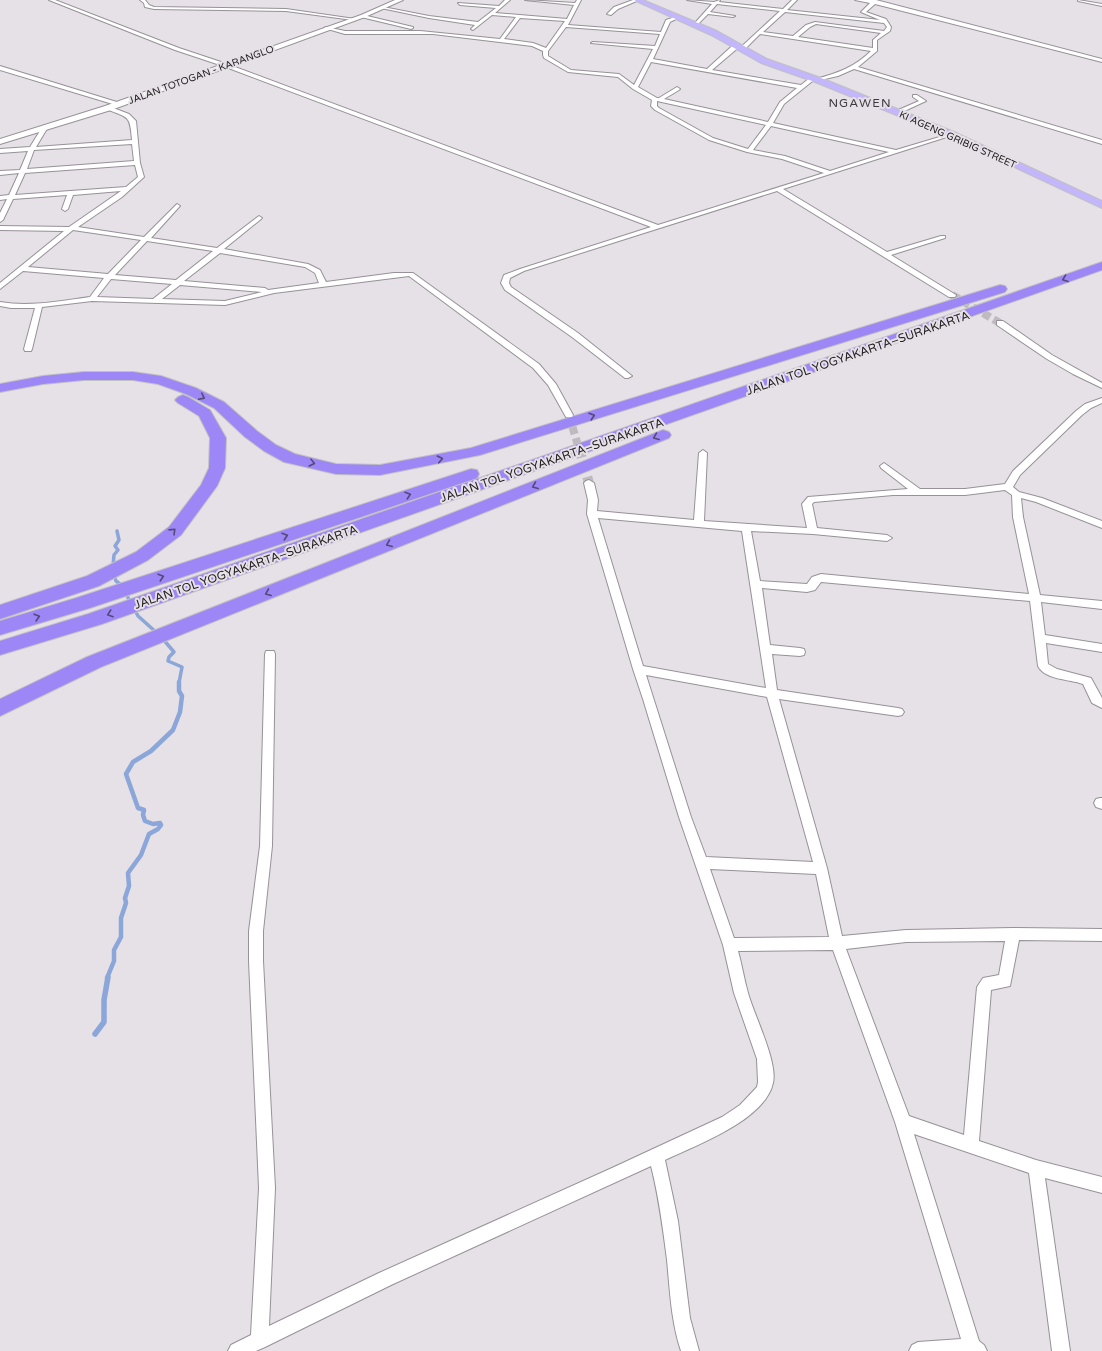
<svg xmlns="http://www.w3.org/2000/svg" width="1102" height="1351" viewBox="0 0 1102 1351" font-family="'Varela Round',sans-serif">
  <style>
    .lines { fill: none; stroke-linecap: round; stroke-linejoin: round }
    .stream-far2 { stroke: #8ba6d8; stroke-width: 3.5 }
    .stream-far1 { stroke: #8ba6d8; stroke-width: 4.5 }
    .stream { stroke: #8ba6d8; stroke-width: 5.5 }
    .minor-tunnel-far1 { stroke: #bfbac0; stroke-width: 8; stroke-dasharray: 8 4; stroke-linecap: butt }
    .minor-tunnel { stroke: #bfbac0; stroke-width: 10; stroke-dasharray: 10 5; stroke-linecap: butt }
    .minor-casing { stroke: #979198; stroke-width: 2 }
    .secondary-casing { stroke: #979198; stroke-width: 2 }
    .primary-casing { stroke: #c1c1c1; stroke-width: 2 }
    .motorway-casing { stroke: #c1c1c1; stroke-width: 2 }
    .minor { fill: #fff; fill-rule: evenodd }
    .secondary { fill: #fff; fill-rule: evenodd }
    .primary { fill: #c4b6fa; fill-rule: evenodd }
    .motorway { fill: #9d86f6; fill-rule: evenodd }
    .oneway { stroke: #544977 }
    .labels { text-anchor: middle; stroke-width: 4; stroke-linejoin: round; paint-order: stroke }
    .far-street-label { font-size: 10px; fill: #232123; stroke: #e6e0e7 }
    .far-quarter-label { font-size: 12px; letter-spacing: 1px; fill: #3d393e; stroke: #e6e0e7 }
    .street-label { font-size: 12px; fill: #232123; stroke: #e6e0e7 }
  </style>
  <rect width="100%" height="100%" fill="#e6e0e7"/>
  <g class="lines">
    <path class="stream-far2" d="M 113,566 L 114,555 L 118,550 L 115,546 L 119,540 L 117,531
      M 113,573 L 116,581 L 120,584 L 120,588
      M 125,592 L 138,616 L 157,633
      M 162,638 L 174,652 L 169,657 L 168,661 L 182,667 L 179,683"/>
    <path class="stream-far1" d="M 107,978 L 114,961 L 114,950 L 121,937 L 121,918 L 126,903 L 125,898 L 129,886 L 128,873 L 141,855 L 149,834 L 158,829 L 161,825 L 160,823 L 153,824 L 145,821 L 143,815 L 144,810 L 138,808 L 126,774 L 133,762 L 151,751 L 173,730 L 180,712 L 182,696 L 179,691 L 179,682"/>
    <path class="stream" d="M 95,1034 L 104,1022 L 104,1000 L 108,977"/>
    <path class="minor-tunnel-far1" d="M 952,295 L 1000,323
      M 569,415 L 579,449"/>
    <path class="minor-tunnel" d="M 579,448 L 589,483"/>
    <g class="minor-casing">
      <path id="minor" d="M 49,0 L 55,0 L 179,48 L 227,64 L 658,225 L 824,173 L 782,159 L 747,152 L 709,140 L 655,110 L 651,106 L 652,100 L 633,89 L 618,77 L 568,72 L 544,58 L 543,55 L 543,51 L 532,46 L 433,34 L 345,34 L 324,28 L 326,27 L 345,31 L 420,31 L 500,39 L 516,17 L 492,15 L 473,30 L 471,29 L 475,25 L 429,18 L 381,8 L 383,7 L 429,16 L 478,22 L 496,8 L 460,5 L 458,3 L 499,6 L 505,0 L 510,0 L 495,13 L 567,19 L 574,5 L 525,0 L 575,3 L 577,0 L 581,0 L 568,25 L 661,32 L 666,20 L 678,16 L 678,18 L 670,22 L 653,59 L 707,69 L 731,47 L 737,45 L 739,47 L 712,70 L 801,85 L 811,77 L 815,77 L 815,79 L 784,104 L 773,123 L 896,150 L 953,133 L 953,135 L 783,189 L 887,252 L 941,236 L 945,236 L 945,238 L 891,255 L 956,295 L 955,297 L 949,297 L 777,191 L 524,271 L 510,278 L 509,283 L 511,287 L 578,333 L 632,376 L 628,378 L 625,378 L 572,337 L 505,290 L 501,283 L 504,275 L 520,269 L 651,227 L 223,66 L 175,50 ZM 520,18 L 565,21 L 546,48 L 533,43 L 504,39 ZM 566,27 L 660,34 L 655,46 L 593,42 L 591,43 L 653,49 L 634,85 L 619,74 L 571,70 L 548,56 L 548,51 ZM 651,62 L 797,88 L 780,102 L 768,122 L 664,99 L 679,90 L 680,89 L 677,87 L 659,98 L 657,98 L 638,87 ZM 657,101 L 766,125 L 748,149 L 713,138 L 659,108 L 657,106 ZM 771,126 L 889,152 L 830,171 L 785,156 L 753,150 Z
        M 140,0 L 145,0 L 149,5 L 154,7 L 286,9 L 355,19 L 353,20 L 286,11 L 154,9 L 145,7 L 144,3 Z
        M 633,0 L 639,0 L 618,9 L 611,15 L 607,14 L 614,7 Z
        M 687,0 L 714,2 L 720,0 L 719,2 L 783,9 L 792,0 L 797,0 L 787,10 L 880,20 L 861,12 L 870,3 L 855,0 L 876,0 L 1102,59 L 1102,62 L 875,4 L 866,12 L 886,19 L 891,27 L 890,31 L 877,40 L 877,51 L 858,67 L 1102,140 L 1102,144 L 854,69 L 838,76 L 816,81 L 816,79 C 838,73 855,67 871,51 L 760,34 L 744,50 L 740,50 L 740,48 L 780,11 L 717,4 L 710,12 L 735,16 L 733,17 L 708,14 L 696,26 L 694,24 L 712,4 ZM 785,12 L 884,23 L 887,27 L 884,31 L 815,22 L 806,25 L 793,36 L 763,32 ZM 816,24 L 881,33 L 873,40 L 873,48 L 798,37 L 810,27 Z
        M 1078,0 L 1102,4 L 1102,6 L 1078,1 Z
        M 363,15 L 413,27 L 413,28 L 411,29 L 361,17 Z
        M 0,66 L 120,103 L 121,104 L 116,105 L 0,70 Z
        M 913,95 L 917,95 L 926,101 L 900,113 L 896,113 L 896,111 L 919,101 L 913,97 Z
        M 108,106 L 129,114 L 136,121 L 140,163 L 144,177 L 122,197 L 78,227 L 144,237 L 177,204 L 180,206 L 179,207 L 151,238 L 217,248 L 259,216 L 262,218 L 261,219 L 224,249 L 308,264 L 320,270 L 326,282 L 394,273 L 413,273 L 539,364 L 556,384 L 573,415 L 572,417 L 566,417 L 548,385 L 533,368 L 409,276 L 274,293 L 225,305 L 92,301 L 42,307 L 32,349 L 31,351 L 25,351 L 24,349 L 35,308 L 11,308 L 0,306 L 0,302 C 30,307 60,301 90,297 L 104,278 L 23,271 L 0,289 L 0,283 L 64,231 L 0,230 L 0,226 L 69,227 L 121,191 L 73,195 L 68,209 L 65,211 L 62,209 L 67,195 L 13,199 L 3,220 L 0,222 L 0,213 L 7,199 L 0,200 L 0,196 L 9,195 L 19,173 L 0,175 L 0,171 L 20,170 L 28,151 L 0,153 L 0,149 L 30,147 L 43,126 L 45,125 L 48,127 L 36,147 L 132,140 C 130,115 129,118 106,109 L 105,108 ZM 132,144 L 134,161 L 27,169 L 34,150 ZM 135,165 L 138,177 L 126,187 L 15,195 L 25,173 ZM 73,230 L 141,240 L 108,274 L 28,267 ZM 147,241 L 213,251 L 176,280 L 115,275 ZM 220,253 L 305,267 L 315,273 L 319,283 L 268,290 L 265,288 L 184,281 ZM 111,279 L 172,284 L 153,299 L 97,297 ZM 180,285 L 262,292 L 225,301 L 162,299 Z
        M 997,321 L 1003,321 L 1052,355 L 1102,383 L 1102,388 L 1073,374 L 1047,359 L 997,325 Z
        M 1102,398 L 1102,403 L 1091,408 L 1082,415 L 1020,475 L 1013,487 L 1019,492 L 1042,498 L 1102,521 L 1102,528 L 1036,502 L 1021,498 L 1023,517 L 1040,595 L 1102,601 L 1102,609 L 1041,602 L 1045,635 L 1102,644 L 1102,652 L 1046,643 L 1048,664 L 1057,669 L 1091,678 L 1102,698 L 1102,708 L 1092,703 L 1083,684 C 1069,679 1045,680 1038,666 L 1030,601 L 821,582 L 815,590 L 807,592 L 762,588 L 770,645 L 800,648 L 804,649 L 805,652 L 804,655 L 800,656 L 772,654 L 777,690 L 898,708 L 902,709 L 904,712 L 902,715 L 898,716 L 779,699 L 827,868 L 842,936 L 906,930 L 1013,928 L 1102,929 L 1102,941 L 1019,940 L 1010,986 L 991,990 L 979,1141 L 1036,1160 L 1102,1177 L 1102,1193 L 1045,1178 L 1070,1351 L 1052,1351 L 1029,1173 L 914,1134 L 979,1341 L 984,1345 L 987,1351 L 909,1351 L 912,1345 L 918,1342 L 961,1339 L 895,1122 L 833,950 L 738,951 C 742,965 744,979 748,993 C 754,1015 778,1062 773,1083 C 765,1120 697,1145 665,1160 L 678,1221 L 690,1318 L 699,1351 L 681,1351 C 671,1321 670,1291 667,1260 C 663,1229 659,1197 651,1166 L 391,1285 L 265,1347 L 256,1351 L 228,1351 L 231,1345 L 251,1335 L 259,1188 L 249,961 L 249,931 L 260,846 L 265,654 L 266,651 L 274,651 L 275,654 L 272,846 L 263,931 L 263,961 L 275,1188 L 269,1326 L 379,1273 L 612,1168 L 722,1117 L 740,1105 L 757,1087 L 758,1082 L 757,1059 L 734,993 L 723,945 L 679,817 L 643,699 L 633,669 L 587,514 L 588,500 L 584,483 L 586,481 L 589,480 L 594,483 L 598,500 L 597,511 L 694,520 L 699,453 L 703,450 L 707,453 L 704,521 L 807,528 L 802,504 L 808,497 L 908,489 L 881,468 L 880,466 L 884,463 L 920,489 L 965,489 L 1005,484 L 1013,471 L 1076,411 L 1085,404 ZM 1005,490 L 1012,495 L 1013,517 L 1029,594 L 821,574 L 812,577 L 807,584 L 760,581 L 751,531 L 813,534 L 887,541 L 892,538 L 887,535 L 817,528 L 812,504 L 814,502 L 893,495 L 965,495 ZM 598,518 L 742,531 L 766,688 L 643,666 ZM 646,675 L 767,697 L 813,862 L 706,857 L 691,817 ZM 710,869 L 816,874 L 829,937 L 734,938 ZM 1005,941 L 999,975 L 983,978 L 977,987 L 964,1135 L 909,1116 L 846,949 L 906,942 Z
        M 1100,798 L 1102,798 L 1102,809 L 1096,807 L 1094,803 L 1096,799 Z"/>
    </g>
    <g class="secondary-casing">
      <path id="secondary" d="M 395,0 L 403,0 L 365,17 L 111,110 L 0,144 L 0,139 L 105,106 L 361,15 Z"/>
    </g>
    <g class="primary-casing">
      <path id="primary" d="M 634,0 L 643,0 L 717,31 L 767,59 L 821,78 L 954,132 L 1102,201 L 1102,208 L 948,136 L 815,82 L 761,63 L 711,35 Z"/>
    </g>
    <g class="motorway-casing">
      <path id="motorway" d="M 1102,262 L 1102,270 L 102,624 L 0,655 L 0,641 L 88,614 Z
        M 1000,285 L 1005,286 L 1007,289 L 1005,292 L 480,455 L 380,475 L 336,474 L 284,462 L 264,451 L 245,437 L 214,408 L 186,394 L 158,384 L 133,380 L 84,380 L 43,384 L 0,392 L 0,384 L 43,376 L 84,372 L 133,372 L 161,376 L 196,388 L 224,402 L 257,431 L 276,445 L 295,454 L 336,464 L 380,465 L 471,448 Z
        M 183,395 L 188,397 L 210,410 L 226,438 L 225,468 L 217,486 L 181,535 L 148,560 L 99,586 L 0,619 L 0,605 L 87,576 L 136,552 L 169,527 L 201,485 L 209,468 L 210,438 L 199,416 L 178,403 L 175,400 L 178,397 Z
        M 663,430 L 669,432 L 671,435 L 669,438 L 101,667 L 0,716 L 0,699 L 87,657 Z
        M 471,469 L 477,470 L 479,474 L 477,478 L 90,608 L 0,635 L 0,621 L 76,598 Z"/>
    </g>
    <use href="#minor" class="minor"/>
    <use href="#secondary" class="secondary"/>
    <use href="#primary" class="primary"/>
    <use href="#motorway" class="motorway"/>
  </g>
  <defs><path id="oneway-chevron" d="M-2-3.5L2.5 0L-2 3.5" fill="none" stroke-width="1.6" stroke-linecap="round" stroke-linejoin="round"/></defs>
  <g class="oneway">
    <use href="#oneway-chevron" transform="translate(1065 279) rotate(160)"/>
    <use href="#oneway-chevron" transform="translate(202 397) rotate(26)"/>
    <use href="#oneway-chevron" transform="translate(592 416) rotate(-17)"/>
    <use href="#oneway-chevron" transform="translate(656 437) rotate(158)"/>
    <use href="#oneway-chevron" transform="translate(440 459) rotate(-12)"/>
    <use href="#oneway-chevron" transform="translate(312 463) rotate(14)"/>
    <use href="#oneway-chevron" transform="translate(535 486) rotate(158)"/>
    <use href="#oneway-chevron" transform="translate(408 495) rotate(-18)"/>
    <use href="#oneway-chevron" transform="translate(173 531) rotate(-44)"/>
    <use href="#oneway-chevron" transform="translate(285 536) rotate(-18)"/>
    <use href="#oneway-chevron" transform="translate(389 544) rotate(158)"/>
    <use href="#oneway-chevron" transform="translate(161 577) rotate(-18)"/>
    <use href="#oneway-chevron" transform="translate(268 593) rotate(158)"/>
    <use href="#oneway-chevron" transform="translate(110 614) rotate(161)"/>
    <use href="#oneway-chevron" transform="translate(37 617) rotate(-16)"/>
  </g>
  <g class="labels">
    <g class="far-street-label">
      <text transform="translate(201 74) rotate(-20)" y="4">JALAN TOTOGAN - KARANGLO</text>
      <text transform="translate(958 139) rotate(24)" y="4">KI AGENG GRIBIG STREET</text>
    </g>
    <g class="far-quarter-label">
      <text x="860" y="107">NGAWEN</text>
    </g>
    <g class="street-label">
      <text transform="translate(858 353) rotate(-19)" y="4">JALAN TOL YOGYAKARTA–SURAKARTA</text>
      <text transform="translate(552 460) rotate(-19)" y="4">JALAN TOL YOGYAKARTA–SURAKARTA</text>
      <text transform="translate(246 567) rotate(-19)" y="4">JALAN TOL YOGYAKARTA–SURAKARTA</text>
    </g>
  </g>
</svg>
